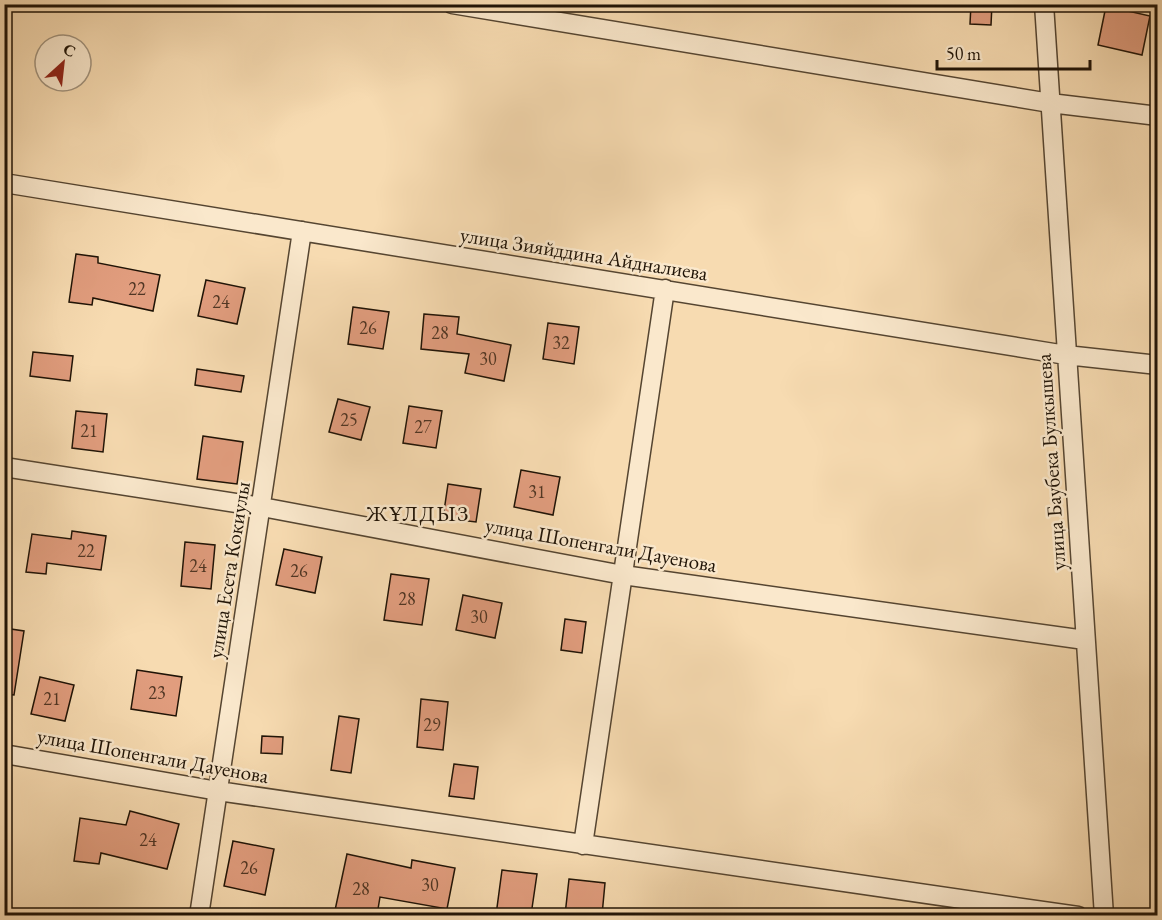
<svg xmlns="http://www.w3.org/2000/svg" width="1162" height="920" viewBox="0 0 1162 920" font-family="'EB Garamond',serif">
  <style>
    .building { fill: #e19d7e; stroke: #1f1306; stroke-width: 1.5 }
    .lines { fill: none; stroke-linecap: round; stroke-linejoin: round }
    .street-casing { stroke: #554531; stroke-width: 21 }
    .street { stroke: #fae8cc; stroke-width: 18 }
    .labels { text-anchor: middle; stroke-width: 5; stroke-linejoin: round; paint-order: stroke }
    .number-label { font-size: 18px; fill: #503624 }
    .street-label { font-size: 21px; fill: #1f1306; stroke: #fae8cc }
    .neighbourhood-label { font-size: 22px; letter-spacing: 1.5px; fill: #1f1306; stroke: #fae8cc }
  </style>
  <rect width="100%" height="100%" fill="#f7dbb1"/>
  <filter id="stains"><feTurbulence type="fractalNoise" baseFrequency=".00333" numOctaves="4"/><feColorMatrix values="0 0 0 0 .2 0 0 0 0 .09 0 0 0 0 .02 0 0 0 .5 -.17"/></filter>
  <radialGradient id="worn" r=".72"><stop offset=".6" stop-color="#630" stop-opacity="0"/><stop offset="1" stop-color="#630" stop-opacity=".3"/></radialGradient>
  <path class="building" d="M 971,4 L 992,4 L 991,25 L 970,24 Z
    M 1106,6 L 1150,16 L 1142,55 L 1098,45 Z
    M 76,254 L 98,257 L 98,263 L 160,275 L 153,311 L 93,298 L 92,305 L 69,302 Z
    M 206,280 L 245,288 L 237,324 L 198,316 Z
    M 353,307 L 389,312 L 383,349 L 348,344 Z
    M 424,314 L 459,317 L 457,334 L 511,345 L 504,381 L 465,373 L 469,354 L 421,349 Z
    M 548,323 L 579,327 L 574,364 L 543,359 Z
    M 33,352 L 73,356 L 70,381 L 30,376 Z
    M 197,369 L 244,376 L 241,392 L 195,385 Z
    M 338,399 L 370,407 L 361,440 L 329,432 Z
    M 409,406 L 442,411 L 436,448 L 403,443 Z
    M 76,411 L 107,414 L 103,452 L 72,448 Z
    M 203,436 L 243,442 L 237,484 L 197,479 Z
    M 521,470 L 560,477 L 553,515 L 514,507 Z
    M 448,484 L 481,489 L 476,522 L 443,518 Z
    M 72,531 L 106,536 L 101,570 L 47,563 L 46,574 L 26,572 L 32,534 L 71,539 Z
    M 185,542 L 215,545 L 211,589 L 181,586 Z
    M 284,549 L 322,557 L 315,593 L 276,585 Z
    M 391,574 L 429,579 L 422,625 L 384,620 Z
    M 463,595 L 502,603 L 495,638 L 456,630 Z
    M 565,619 L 586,622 L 582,653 L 561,650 Z
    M 4,628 L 24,631 L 14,695 L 4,694 Z
    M 137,670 L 182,677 L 176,716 L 131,709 Z
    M 40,677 L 74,685 L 65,721 L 31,714 Z
    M 421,699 L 448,702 L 443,750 L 417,747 Z
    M 339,716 L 359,719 L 351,773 L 331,770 Z
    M 262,736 L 283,737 L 282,754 L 261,753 Z
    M 454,764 L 478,767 L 474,799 L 449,796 Z
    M 130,811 L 179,824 L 167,869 L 101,853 L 99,864 L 74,861 L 80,818 L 126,825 Z
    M 233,841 L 274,849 L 265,895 L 224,886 Z
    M 347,854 L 411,868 L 412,860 L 455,868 L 447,909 L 380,897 L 377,915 L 334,915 Z
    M 502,870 L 537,874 L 531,915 L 496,915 Z
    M 569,879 L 605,883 L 602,915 L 565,915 Z"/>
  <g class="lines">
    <g class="street-casing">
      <path id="street" d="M 452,4 L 1050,103 L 1158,116
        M 1044,4 L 1104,916
        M 4,183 L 1066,355 L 1158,365
        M 4,467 L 262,507 L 623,575 L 1085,640
        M 4,754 L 218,791 L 1078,916
        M 583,845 L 665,289
        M 199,916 L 302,231"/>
    </g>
    <use href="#street" class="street"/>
  </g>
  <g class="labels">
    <g class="number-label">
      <text x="137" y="295">22</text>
      <text x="221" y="308">24</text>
      <text x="368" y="334">26</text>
      <text x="440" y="339">28</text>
      <text x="561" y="349">32</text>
      <text x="488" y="365">30</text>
      <text x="349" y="426">25</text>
      <text x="423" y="433">27</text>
      <text x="89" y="437">21</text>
      <text x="537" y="498">31</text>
      <text x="86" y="557">22</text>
      <text x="198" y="572">24</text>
      <text x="299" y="577">26</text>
      <text x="407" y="605">28</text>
      <text x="479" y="623">30</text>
      <text x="157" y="699">23</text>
      <text x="52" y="705">21</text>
      <text x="432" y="731">29</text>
      <text x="148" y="846">24</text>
      <text x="249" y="874">26</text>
      <text x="430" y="891">30</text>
      <text x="361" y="895">28</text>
    </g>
    <g class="street-label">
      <text transform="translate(584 254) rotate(9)" y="7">улица Зияйддина Айдналиева</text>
      <text transform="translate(1051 462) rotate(-94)" y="7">улица Баубека Булкышева</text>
      <text transform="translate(601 545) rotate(10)" y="7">улица Шопенгали Дауенова</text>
      <text transform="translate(229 570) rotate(-81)" y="7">улица Есета Кокиулы</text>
      <text transform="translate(153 756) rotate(10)" y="7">улица Шопенгали Дауенова</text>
    </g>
    <g class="neighbourhood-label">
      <text x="418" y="521">ЖҰЛДЫЗ</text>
    </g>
  </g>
  <rect width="1162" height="920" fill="none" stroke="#f7dbb1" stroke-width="24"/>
  <rect x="6" y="6" width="1150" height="908" fill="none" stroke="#1f1306" stroke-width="3"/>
  <rect x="12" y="12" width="1138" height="896" fill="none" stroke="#1f1306" stroke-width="1.5"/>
  <g transform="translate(63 63) rotate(27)"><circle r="28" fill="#fae8cc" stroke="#a2937d" stroke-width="1.5"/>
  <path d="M0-4.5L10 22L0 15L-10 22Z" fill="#8f2418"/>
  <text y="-9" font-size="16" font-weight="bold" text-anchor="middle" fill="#1f1306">С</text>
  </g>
  <path d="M937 60v9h153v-9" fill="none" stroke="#1f1306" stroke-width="3"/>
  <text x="946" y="60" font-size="18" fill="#1f1306" stroke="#fae8cc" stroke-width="4.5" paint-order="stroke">50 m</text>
  <rect width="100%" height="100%" filter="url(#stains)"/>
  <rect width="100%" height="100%" fill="url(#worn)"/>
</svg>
